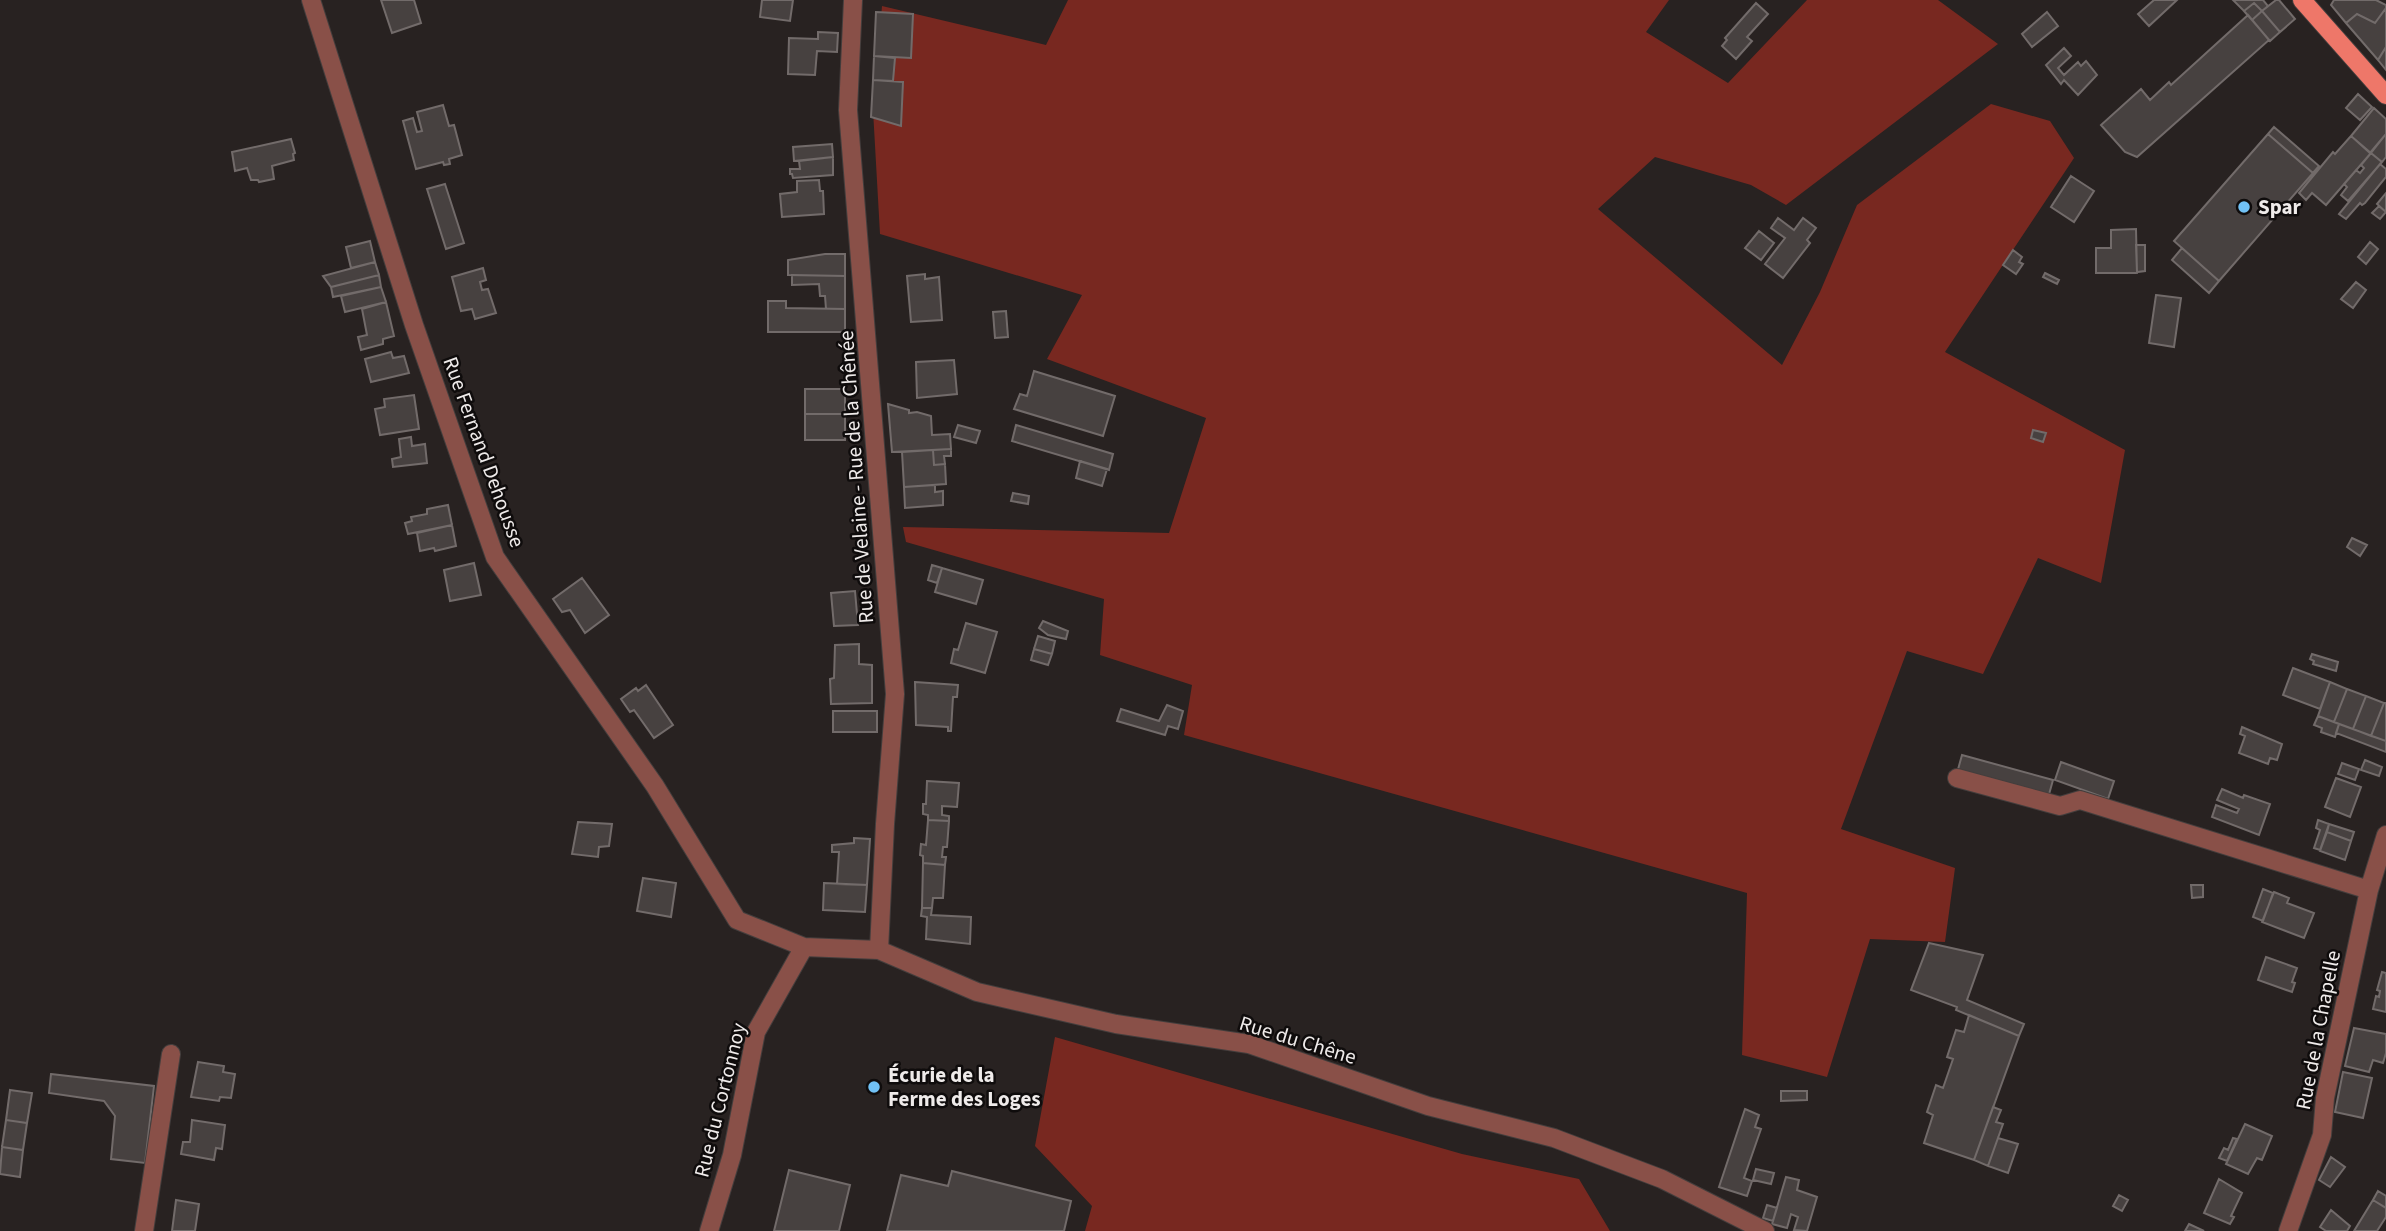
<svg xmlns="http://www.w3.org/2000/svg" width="2386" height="1231" viewBox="0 0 2386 1231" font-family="'Source Sans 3',sans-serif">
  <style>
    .green { fill: #782820 }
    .building { fill: #474140; stroke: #726b6a; stroke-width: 2 }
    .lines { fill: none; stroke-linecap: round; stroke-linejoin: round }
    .minor-casing { stroke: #443e3d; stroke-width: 20 }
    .major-casing { stroke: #443e3d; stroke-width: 20 }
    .minor { stroke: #895048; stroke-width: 18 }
    .major { stroke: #ee7769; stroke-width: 18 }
    .poi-dot { fill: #71c1f5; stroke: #0f0c0c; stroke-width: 2.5 }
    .labels { text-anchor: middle; stroke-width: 5; stroke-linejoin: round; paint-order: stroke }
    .poi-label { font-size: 21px; font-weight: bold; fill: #efebea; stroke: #0f0c0c; text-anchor: start }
    .street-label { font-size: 21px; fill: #efebea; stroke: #0f0c0c }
  </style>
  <rect width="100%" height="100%" fill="#282221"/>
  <path class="green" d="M 1068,0 L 1669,0 L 1646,32 L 1728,83 L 1807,0 L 1938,0 L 1998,44 L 1786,205 L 1751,185 L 1655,157 L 1598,209 L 1782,365 L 1820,292 L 1857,205 L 1991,104 L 2050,121 L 2074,158 L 1945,352 L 2125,450 L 2101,583 L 2038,558 L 1983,674 L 1907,651 L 1841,829 L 1955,868 L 1945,942 L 1870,939 L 1827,1077 L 1742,1055 L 1747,893 L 1184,735 L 1192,685 L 1100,655 L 1104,599 L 906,542 L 903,527 L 1169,533 L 1206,418 L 1047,359 L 1082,295 L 880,234 L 873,110 L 882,6 L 1046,45 Z
    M 1055,1037 L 1462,1154 L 1579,1179 L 1610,1231 L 1085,1231 L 1092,1206 L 1035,1146 Z"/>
  <path class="building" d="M 381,0 L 414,0 L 421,23 L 392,33 Z
    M 762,0 L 793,0 L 790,21 L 760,17 Z
    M 2154,0 L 2177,0 L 2149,26 L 2138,14 Z
    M 2233,0 L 2263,0 L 2268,6 L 2262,11 L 2254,3 L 2244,11 Z
    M 2276,0 L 2279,0 L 2295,19 L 2280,32 L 2262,11 Z
    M 2334,0 L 2376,0 L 2386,5 L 2386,8 L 2375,23 L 2357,14 L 2346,23 L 2331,5 Z
    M 1756,3 L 1768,14 L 1747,37 L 1752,41 L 1736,59 L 1722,46 L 1727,40 L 1725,38 Z
    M 2254,3 L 2262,11 L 2252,20 L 2244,11 Z
    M 2386,8 L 2386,47 L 2378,60 L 2346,23 L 2357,14 L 2375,23 Z
    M 2262,11 L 2280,32 L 2270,41 L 2252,20 Z
    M 876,12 L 913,14 L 911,58 L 874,56 Z
    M 2047,12 L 2058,26 L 2032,47 L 2022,34 Z
    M 2248,15 L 2269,40 L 2137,157 L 2125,152 L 2101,125 L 2141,89 L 2150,100 L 2169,82 L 2171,85 Z
    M 818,32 L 838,33 L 837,52 L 817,51 L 815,75 L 788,74 L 789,38 L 818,39 Z
    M 2386,47 L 2386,70 L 2378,60 Z
    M 2064,48 L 2071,56 L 2058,68 L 2064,75 L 2078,62 L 2081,66 L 2086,61 L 2097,75 L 2078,95 L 2064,80 L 2061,84 L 2046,65 Z
    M 874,56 L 895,58 L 893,81 L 873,80 Z
    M 873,80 L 903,82 L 901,126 L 871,117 Z
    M 2358,94 L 2372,107 L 2360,120 L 2346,108 Z
    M 443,105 L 449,126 L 454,125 L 462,155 L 449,159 L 450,164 L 444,165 L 443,162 L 416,169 L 403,121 L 413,118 L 417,132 L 422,131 L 417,112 Z
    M 2374,108 L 2386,119 L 2386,134 L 2370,153 L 2351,136 Z
    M 2274,127 L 2319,166 L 2313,173 L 2268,134 Z
    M 2268,134 L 2313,173 L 2219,281 L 2174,241 Z
    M 2386,134 L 2386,157 L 2382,162 L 2371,153 Z
    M 2351,136 L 2371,153 L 2326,205 L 2312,193 L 2306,200 L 2299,193 L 2333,152 L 2335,154 Z
    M 291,139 L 295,153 L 293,154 L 294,160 L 272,166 L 274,179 L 259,182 L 258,180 L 251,180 L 247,168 L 235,171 L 232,152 Z
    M 832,144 L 833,157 L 794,161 L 793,147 Z
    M 2371,153 L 2382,162 L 2348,201 L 2341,195 L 2347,187 L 2344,184 L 2356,170 L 2360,173 L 2364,168 L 2361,165 Z
    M 833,157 L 833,175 L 793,178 L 792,174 L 790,174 L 790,169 L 800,169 L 799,161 Z
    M 2380,164 L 2386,169 L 2386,177 L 2365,203 L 2362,205 L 2360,203 L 2346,219 L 2339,214 Z
    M 2071,176 L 2094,191 L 2074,222 L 2051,207 Z
    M 819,180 L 820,191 L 823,191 L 824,214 L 782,217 L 780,194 L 797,192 L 797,181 Z
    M 445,184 L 464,243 L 446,249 L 427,189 Z
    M 2386,193 L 2386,212 L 2377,204 Z
    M 2379,206 L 2386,212 L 2380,219 L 2372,213 Z
    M 1778,218 L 1794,230 L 1803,218 L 1816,228 L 1807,240 L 1810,243 L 1783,278 L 1765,264 L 1785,238 L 1771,228 Z
    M 2136,229 L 2137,273 L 2096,273 L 2096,248 L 2111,248 L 2111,230 Z
    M 1759,231 L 1774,243 L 1761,260 L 1745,248 Z
    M 370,241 L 375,262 L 351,268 L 346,247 Z
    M 2370,242 L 2378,249 L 2366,264 L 2358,257 Z
    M 2136,245 L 2145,245 L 2145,271 L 2137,272 Z
    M 2182,248 L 2219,281 L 2209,293 L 2172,260 Z
    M 2013,250 L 2022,257 L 2019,262 L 2023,264 L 2016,274 L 2003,265 Z
    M 825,254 L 845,254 L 845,276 L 788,275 L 788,260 Z
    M 375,262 L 379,275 L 331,287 L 323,276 Z
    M 483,268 L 486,280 L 480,282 L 482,290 L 488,289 L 496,313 L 475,319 L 472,309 L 461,311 L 452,277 Z
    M 2045,273 L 2059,280 L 2057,284 L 2043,277 Z
    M 925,274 L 925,279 L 939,277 L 942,320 L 911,322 L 907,276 Z
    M 379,275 L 381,287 L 333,297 L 331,287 Z
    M 792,275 L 845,276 L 845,309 L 826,309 L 825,296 L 820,296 L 819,284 L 792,285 Z
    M 2356,282 L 2366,290 L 2353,308 L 2341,299 Z
    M 381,287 L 386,302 L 345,312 L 341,296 Z
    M 2156,295 L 2181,298 L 2174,347 L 2149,343 Z
    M 768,301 L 786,301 L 786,308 L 845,309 L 845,332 L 768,332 Z
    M 386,302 L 394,336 L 383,339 L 383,344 L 361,350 L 358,337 L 367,335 L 362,309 Z
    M 1006,311 L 1008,337 L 995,338 L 993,312 Z
    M 391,352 L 393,358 L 404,356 L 409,373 L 371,382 L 365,359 Z
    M 954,360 L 957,394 L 917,398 L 916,362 Z
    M 1034,371 L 1115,396 L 1103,436 L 1014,409 L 1020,394 L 1027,396 Z
    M 805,389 L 845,389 L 845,414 L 805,414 Z
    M 414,395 L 419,429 L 380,435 L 375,409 L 385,407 L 384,399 Z
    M 888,404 L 909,410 L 909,413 L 917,412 L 931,416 L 932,435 L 950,434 L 951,449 L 892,452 Z
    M 805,414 L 845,414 L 845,440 L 805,440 Z
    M 958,425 L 980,431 L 976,443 L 954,437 Z
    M 1016,425 L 1113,454 L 1109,470 L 1012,441 Z
    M 2033,430 L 2046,433 L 2043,442 L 2031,438 Z
    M 411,437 L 412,446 L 425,444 L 427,463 L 393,467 L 392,459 L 401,457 L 399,439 Z
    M 951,449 L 951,456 L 944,456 L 945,464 L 934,465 L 933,450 Z
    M 933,450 L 934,465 L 945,464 L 946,484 L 904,487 L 902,452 Z
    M 1080,461 L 1107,469 L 1102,486 L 1076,478 Z
    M 935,485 L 935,492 L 943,491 L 943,505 L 905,508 L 904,487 Z
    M 1013,493 L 1029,496 L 1028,504 L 1011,501 Z
    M 448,505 L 452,525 L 408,534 L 405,523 L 412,521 L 411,517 L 427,514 L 427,509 Z
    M 452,525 L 456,546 L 435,551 L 434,548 L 420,551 L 417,533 Z
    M 2352,538 L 2367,545 L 2360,556 L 2347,547 Z
    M 474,563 L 481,595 L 450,601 L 444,570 Z
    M 932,565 L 942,568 L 937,583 L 928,580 Z
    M 942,568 L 983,580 L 976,604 L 935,592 Z
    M 582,578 L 609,615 L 585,633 L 570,610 L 562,612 L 553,599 Z
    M 855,591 L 858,625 L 834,626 L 831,593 Z
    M 1043,621 L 1068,631 L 1066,639 L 1048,635 L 1039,628 Z
    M 966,623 L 997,632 L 985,673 L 951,663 L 954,649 L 958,650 Z
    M 1038,636 L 1055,641 L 1052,654 L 1034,649 Z
    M 859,644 L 859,664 L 872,665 L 872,703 L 831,704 L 830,679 L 834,678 L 835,645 Z
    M 1034,649 L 1052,654 L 1048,665 L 1031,660 Z
    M 2312,654 L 2338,662 L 2336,671 L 2313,664 L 2314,661 L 2310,659 Z
    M 2293,668 L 2330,682 L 2320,709 L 2283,695 Z
    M 915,682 L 958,685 L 957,697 L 953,697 L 951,731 L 948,731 L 948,727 L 916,725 Z
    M 2330,682 L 2347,689 L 2334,722 L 2318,716 Z
    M 646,685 L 673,725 L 654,738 L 634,710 L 630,712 L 621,699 L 636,688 L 638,691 Z
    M 2347,689 L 2366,696 L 2353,729 L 2334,722 Z
    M 2366,696 L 2384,703 L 2371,736 L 2353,729 Z
    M 2384,703 L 2386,703 L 2386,741 L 2371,736 Z
    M 1167,705 L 1183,711 L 1178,729 L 1168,726 L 1165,735 L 1117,721 L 1121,709 L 1159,721 Z
    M 833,711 L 877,711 L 877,732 L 833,732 Z
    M 2318,716 L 2339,724 L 2335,737 L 2321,732 L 2322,728 L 2314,725 Z
    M 2339,724 L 2386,741 L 2386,752 L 2336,733 Z
    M 2242,727 L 2282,744 L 2277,760 L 2270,758 L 2268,764 L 2239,753 L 2245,736 L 2240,734 Z
    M 1962,755 L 2053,780 L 2048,798 L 1957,773 Z
    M 2365,760 L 2382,767 L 2379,776 L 2361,770 Z
    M 2061,762 L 2114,781 L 2108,799 L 2055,780 Z
    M 2342,763 L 2359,769 L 2355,780 L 2338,774 Z
    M 2336,778 L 2361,787 L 2350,817 L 2325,807 Z
    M 927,781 L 959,783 L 957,807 L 942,806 L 942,815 L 949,816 L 949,821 L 928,820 L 928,815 L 923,814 L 923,804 L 926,804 Z
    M 2222,789 L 2243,798 L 2244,795 L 2270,804 L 2259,835 L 2212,817 L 2216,805 L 2237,813 L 2239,809 L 2217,800 Z
    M 928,820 L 949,821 L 947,847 L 943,847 L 942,857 L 946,857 L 945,865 L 923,863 L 923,856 L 920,855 L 921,844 L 926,845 Z
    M 2318,820 L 2329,824 L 2320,850 L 2314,848 L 2320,830 L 2316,828 Z
    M 578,822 L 612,824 L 609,846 L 599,847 L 598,857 L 572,854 Z
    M 2329,824 L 2354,832 L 2351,841 L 2327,832 Z
    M 2327,832 L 2351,841 L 2345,860 L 2320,851 Z
    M 854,838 L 870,839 L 867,885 L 837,884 L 839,852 L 832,852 L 832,845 L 854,843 Z
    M 923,863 L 945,865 L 943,898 L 933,898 L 932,908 L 922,908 Z
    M 643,878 L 676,883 L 671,917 L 637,911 Z
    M 824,883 L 867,885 L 865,912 L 823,910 Z
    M 2191,885 L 2203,885 L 2203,897 L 2192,898 Z
    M 2263,889 L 2273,893 L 2263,921 L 2253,917 Z
    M 2274,892 L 2289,898 L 2287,903 L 2314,913 L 2304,938 L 2262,922 Z
    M 922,908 L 932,908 L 931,915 L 971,917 L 970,944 L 926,939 L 927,917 L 921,916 Z
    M 1929,943 L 1983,955 L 1967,1000 L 2024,1024 L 2019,1036 L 1956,1010 L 1957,1007 L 1911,990 Z
    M 2266,957 L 2297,968 L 2292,982 L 2295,983 L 2292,992 L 2258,980 Z
    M 2382,972 L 2386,973 L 2386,1012 L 2373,1009 L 2376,996 L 2379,997 L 2380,991 L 2377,990 Z
    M 1969,1015 L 2019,1036 L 1974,1160 L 1924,1143 L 1933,1115 L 1927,1112 L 1936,1085 L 1943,1088 L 1953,1059 L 1947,1057 L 1956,1030 L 1964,1032 Z
    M 2354,1028 L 2386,1034 L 2386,1053 L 2383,1063 L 2373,1060 L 2369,1072 L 2345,1066 Z
    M 198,1062 L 224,1066 L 223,1072 L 235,1074 L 231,1098 L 220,1097 L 219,1101 L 191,1097 Z
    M 2343,1072 L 2372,1078 L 2363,1118 L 2335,1112 Z
    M 51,1074 L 154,1086 L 145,1163 L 111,1159 L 115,1116 L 104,1101 L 49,1093 Z
    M 10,1090 L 32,1093 L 27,1123 L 6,1120 Z
    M 1781,1091 L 1807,1091 L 1807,1100 L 1781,1101 Z
    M 1993,1107 L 2001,1110 L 1996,1122 L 2003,1124 L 1988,1166 L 1974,1160 Z
    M 1745,1109 L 1759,1115 L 1755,1127 L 1761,1129 L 1744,1178 L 1752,1181 L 1747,1196 L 1719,1187 Z
    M 6,1120 L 27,1123 L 23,1150 L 2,1147 Z
    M 192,1120 L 225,1125 L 222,1149 L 216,1148 L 214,1160 L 181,1154 L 183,1142 L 190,1142 Z
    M 2245,1124 L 2272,1136 L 2262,1160 L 2257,1158 L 2248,1174 L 2226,1164 Z
    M 1998,1138 L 2018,1144 L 2008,1173 L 1988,1166 Z
    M 2233,1138 L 2237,1139 L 2227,1161 L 2219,1158 L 2224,1148 L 2228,1150 Z
    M 2,1147 L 23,1150 L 20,1177 L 0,1174 Z
    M 2331,1157 L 2345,1167 L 2330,1187 L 2319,1180 Z
    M 1756,1169 L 1774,1173 L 1771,1184 L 1753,1180 Z
    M 789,1170 L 850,1185 L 839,1231 L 774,1231 Z
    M 952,1171 L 1071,1201 L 1064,1231 L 887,1231 L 901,1175 L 948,1186 Z
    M 1786,1177 L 1799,1180 L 1797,1190 L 1817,1197 L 1807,1231 L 1794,1230 L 1798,1217 L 1791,1214 L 1787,1228 L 1772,1224 Z
    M 2219,1179 L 2242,1193 L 2231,1216 L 2234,1217 L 2230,1224 L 2204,1213 Z
    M 2378,1191 L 2386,1196 L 2386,1208 L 2373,1200 Z
    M 2119,1195 L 2128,1200 L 2122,1211 L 2113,1206 Z
    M 176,1200 L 199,1204 L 195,1231 L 172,1231 Z
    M 2373,1200 L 2386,1208 L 2386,1217 L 2377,1231 L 2354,1231 Z
    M 1767,1205 L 1777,1208 L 1773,1221 L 1763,1218 Z
    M 2331,1210 L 2350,1226 L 2347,1231 L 2326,1231 L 2320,1227 Z
    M 2189,1224 L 2204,1231 L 2185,1231 Z"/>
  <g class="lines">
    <g class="minor-casing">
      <path id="minor" d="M 311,0 L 414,325 L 495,557 L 655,786 L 737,920 L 804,947 L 879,950 L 977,992 L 1116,1024 L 1249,1044 L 1428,1106 L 1554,1138 L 1662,1179 L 1765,1231
        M 853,0 L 848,110 L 895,694 L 885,824 L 879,950
        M 1957,778 L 2060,806 L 2080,800 L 2369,890
        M 144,1231 L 171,1054
        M 709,1231 L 732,1155 L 756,1032 L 804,947
        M 2288,1231 L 2322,1135 L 2325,1098 L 2369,890 L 2386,835"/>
    </g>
    <g class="major-casing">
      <path id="major" d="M 2302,0 L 2386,95"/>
    </g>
    <use href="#minor" class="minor"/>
    <use href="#major" class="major"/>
  </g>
  <g class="poi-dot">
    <circle cx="2244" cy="207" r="7"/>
    <circle cx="874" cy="1087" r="7"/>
  </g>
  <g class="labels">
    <g class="poi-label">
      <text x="2258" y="214">Spar</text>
      <text x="888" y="1082">Écurie de la<tspan x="888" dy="24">Ferme des Loges</tspan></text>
    </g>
    <g class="street-label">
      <text transform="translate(484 452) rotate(70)" y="7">Rue Fernand Dehousse</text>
      <text transform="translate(856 477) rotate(-94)" y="7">Rue de Velaine - Rue de la Chênée</text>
      <text transform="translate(2318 1030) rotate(-79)" y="7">Rue de la Chapelle</text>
      <text transform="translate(1298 1040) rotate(17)" y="7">Rue du Chêne</text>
      <text transform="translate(720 1100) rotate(-76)" y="7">Rue du Cortonnoy</text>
    </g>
  </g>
</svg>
